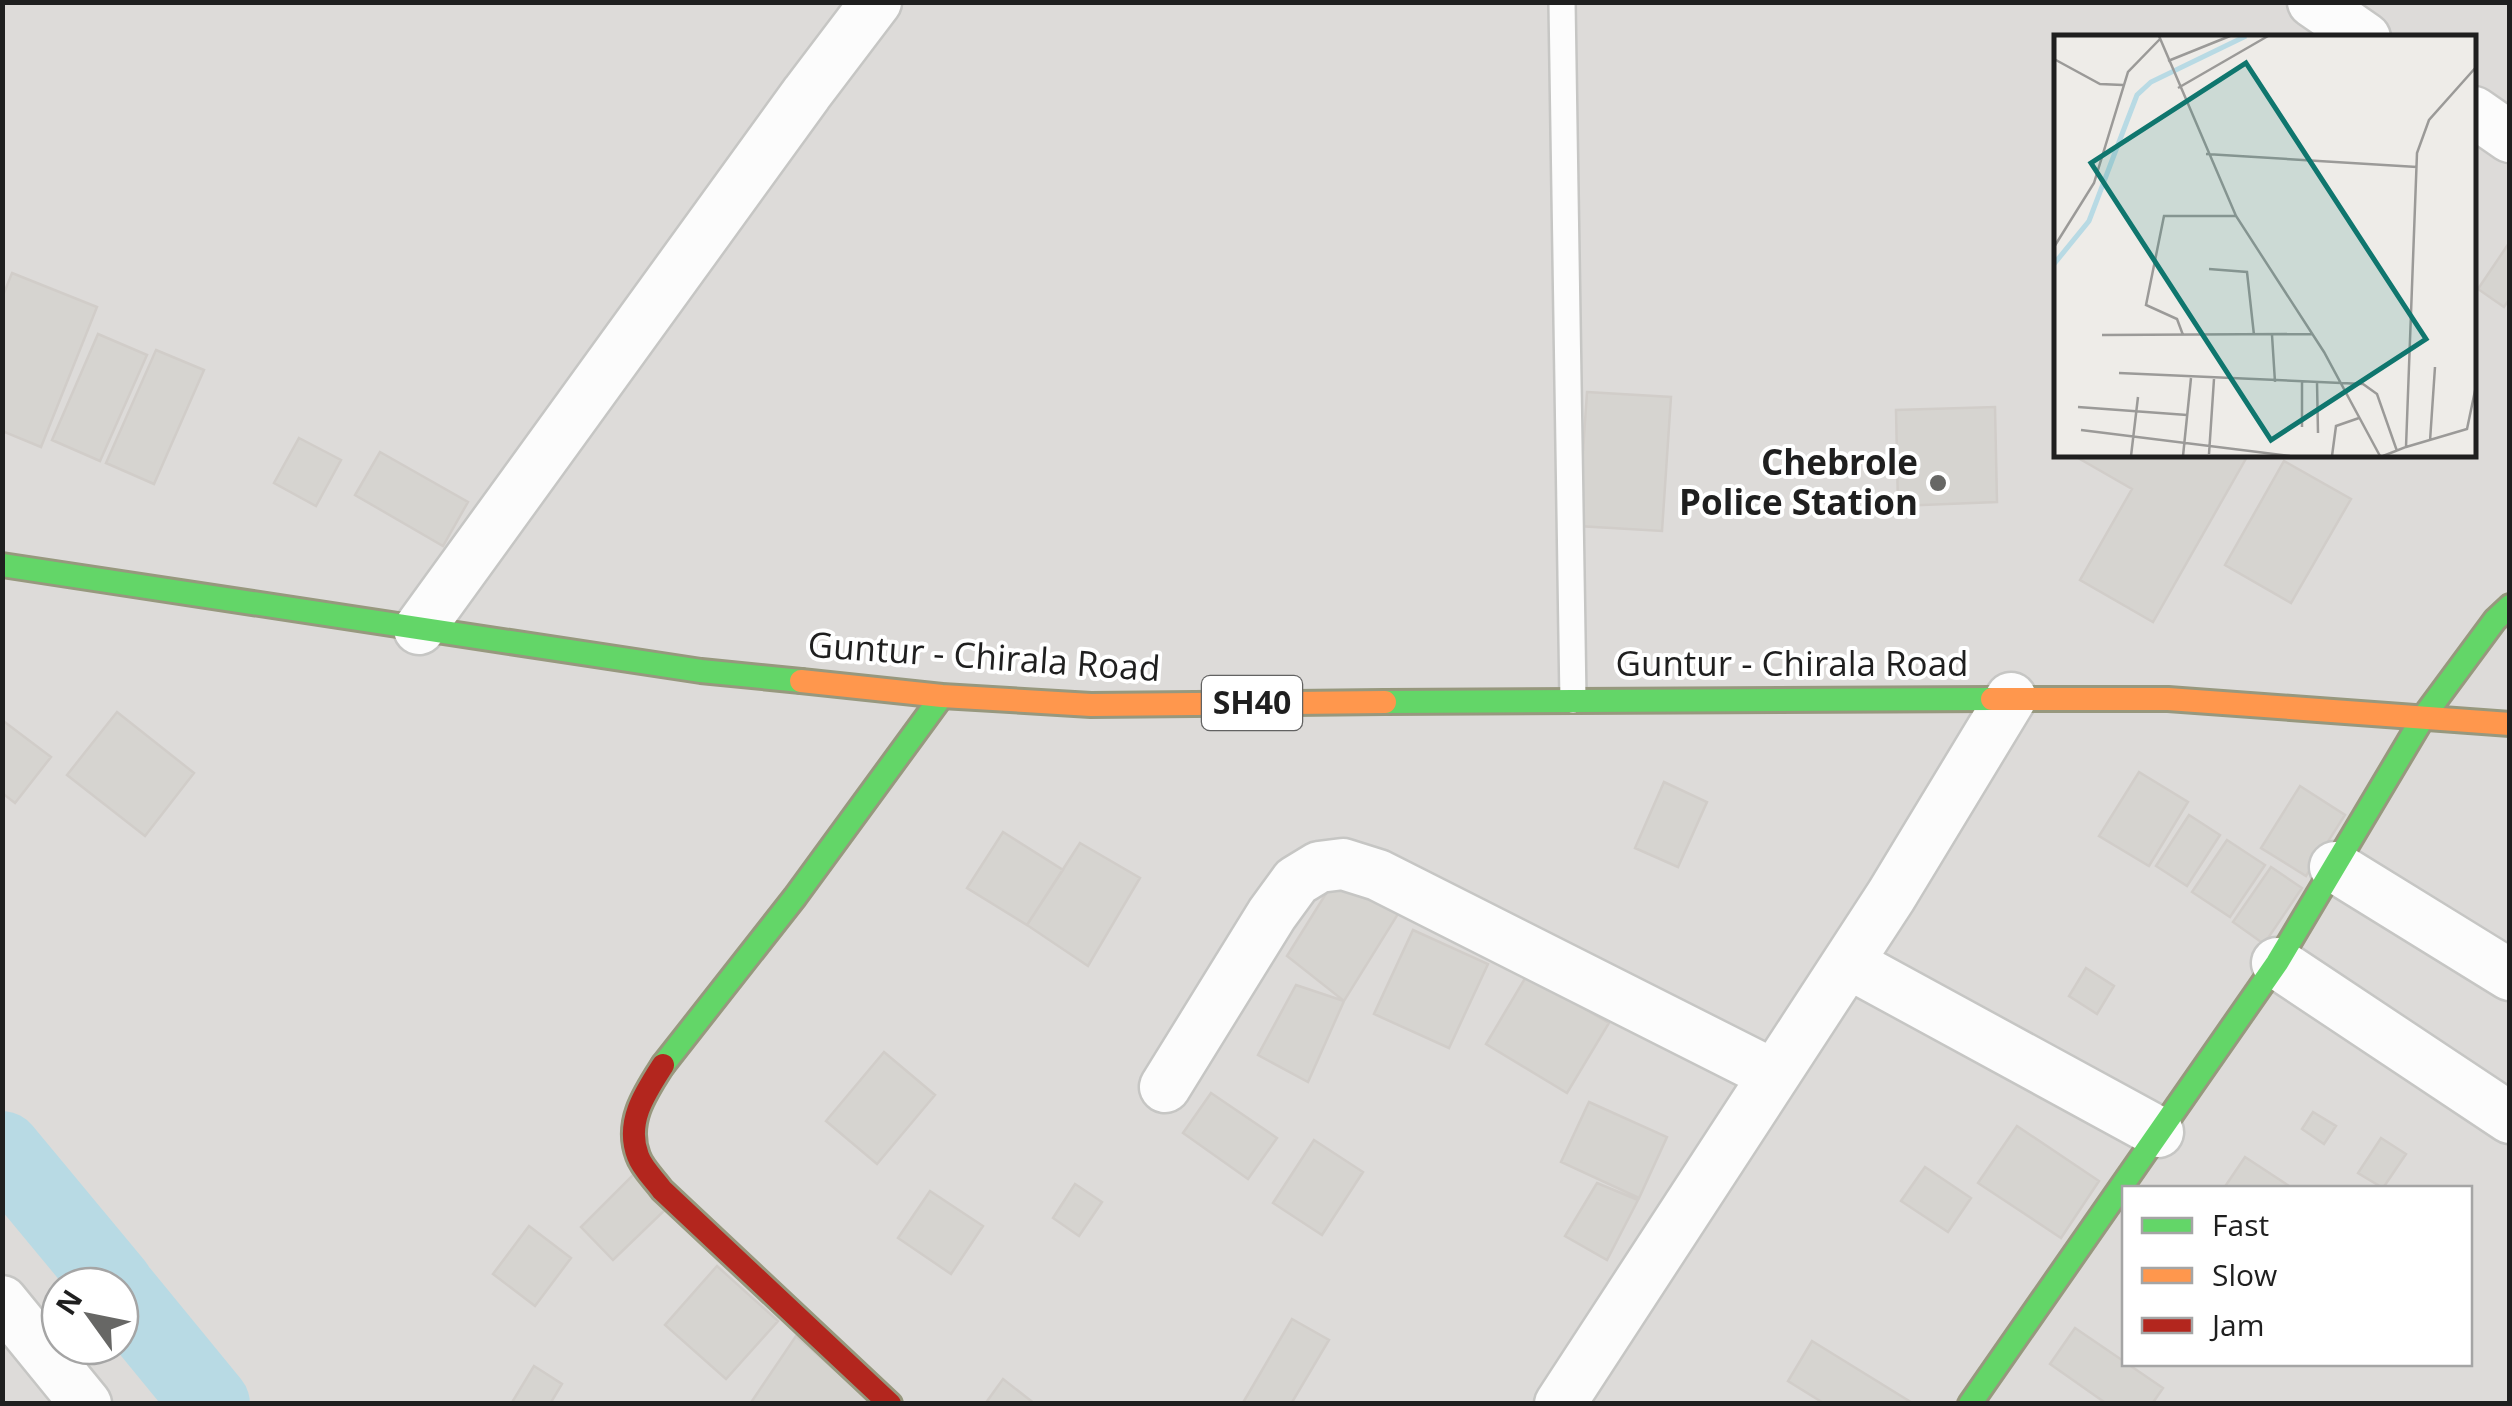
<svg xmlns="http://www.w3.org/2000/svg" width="2512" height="1406" viewBox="0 0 2512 1406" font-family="'Open Sans',sans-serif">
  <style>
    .residential { fill: #dddbd9; fill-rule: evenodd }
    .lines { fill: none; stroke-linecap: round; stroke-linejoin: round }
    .river { stroke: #b8dae4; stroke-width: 78 }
    .building { fill: #d6d4d0; stroke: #d1cdc9; stroke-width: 2.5 }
    .lane-casing { stroke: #c6c6c4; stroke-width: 30 }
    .street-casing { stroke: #c6c6c4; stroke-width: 55 }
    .fast-casing { stroke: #97987e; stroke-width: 28 }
    .slow-casing { stroke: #97987e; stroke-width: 28 }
    .jam-casing { stroke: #97987e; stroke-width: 28 }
    .lane { stroke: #fcfcfc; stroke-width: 25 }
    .street { stroke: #fcfcfc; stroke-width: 50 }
    .fast { stroke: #63d668; stroke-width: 22 }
    .slow { stroke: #ff974d; stroke-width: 22 }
    .jam { stroke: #b3261e; stroke-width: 22 }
    .poi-dot { fill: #676765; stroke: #fff; stroke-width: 4 }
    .labels { text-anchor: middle; stroke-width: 8; stroke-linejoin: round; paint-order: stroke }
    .shield { fill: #fff; stroke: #626262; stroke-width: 2.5 }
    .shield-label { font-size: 32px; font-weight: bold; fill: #1f1f1f }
    .poi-label { font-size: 35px; font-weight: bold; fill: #1f1f1f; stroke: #fff; text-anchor: end }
    .street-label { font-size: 35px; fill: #1f1f1f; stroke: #fff }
    .inset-river { fill: none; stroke: #b8dae4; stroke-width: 5 }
    .inset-road { fill: none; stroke: #9b9a98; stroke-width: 2.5 }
    .view { fill: #0f766e; fill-opacity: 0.15; stroke: #0f766e; stroke-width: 5 }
    .inset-edge { fill: none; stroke: #1f1f1f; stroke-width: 5 }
  </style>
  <rect width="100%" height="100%" fill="#eeece8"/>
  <path class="residential" d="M 3,3 L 2509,3 L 2509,1403 L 3,1404 ZM 2057,38 L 2474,38 L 2474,455 L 2057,455 ZM 2124,1188 L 2470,1188 L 2470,1364 L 2124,1364 ZM 60,1286 L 120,1286 L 120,1346 L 60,1346 Z"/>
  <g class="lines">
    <path class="river" d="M 2,1150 L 115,1286
      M 120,1293 L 211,1404"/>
  </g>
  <path class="building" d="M 2509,243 L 2510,298 L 2504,307 L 2478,289 Z
    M 12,273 L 97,307 L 41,447 L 2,431 L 2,298 Z
    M 98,334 L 147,355 L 100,461 L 52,440 Z
    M 156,350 L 204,370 L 154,484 L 106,463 Z
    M 1587,392 L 1671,397 L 1662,531 L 1578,526 Z
    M 1995,407 L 1997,502 L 1898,506 L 1896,410 Z
    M 299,438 L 341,460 L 316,506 L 274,483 Z
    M 380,452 L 468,502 L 443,546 L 355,495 Z
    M 2073,455 L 2248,455 L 2153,622 L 2080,580 L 2132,489 Z
    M 2284,461 L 2351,499 L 2291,603 L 2225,565 Z
    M 117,712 L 194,773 L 145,836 L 67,775 Z
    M 2,720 L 51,757 L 15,803 L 2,793 Z
    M 2139,772 L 2188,802 L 2149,866 L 2099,836 Z
    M 1664,782 L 1707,802 L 1678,867 L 1635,848 Z
    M 2300,786 L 2345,815 L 2306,876 L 2261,848 Z
    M 2189,815 L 2220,835 L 2187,886 L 2156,866 Z
    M 1003,832 L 1063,870 L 1027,925 L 967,888 Z
    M 2227,840 L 2265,865 L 2230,917 L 2192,892 Z
    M 1080,843 L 1140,878 L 1088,966 L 1027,925 Z
    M 2271,867 L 2302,888 L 2264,944 L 2233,922 Z
    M 1337,876 L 1398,914 L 1344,1001 L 1287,956 Z
    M 1413,930 L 1488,964 L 1449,1048 L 1374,1014 Z
    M 2086,968 L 2114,986 L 2097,1014 L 2069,996 Z
    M 1527,975 L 1609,1023 L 1567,1093 L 1486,1044 Z
    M 1296,985 L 1344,1001 L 1308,1082 L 1258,1055 Z
    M 884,1052 L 935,1095 L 877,1164 L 826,1121 Z
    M 1211,1093 L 1277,1138 L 1248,1179 L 1183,1133 Z
    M 1589,1102 L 1667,1137 L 1639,1198 L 1561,1162 Z
    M 2313,1112 L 2336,1126 L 2324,1144 L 2302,1129 Z
    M 2017,1126 L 2099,1181 L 2061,1238 L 1978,1183 Z
    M 2381,1138 L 2406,1154 L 2383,1188 L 2358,1173 Z
    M 1314,1140 L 1363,1172 L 1322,1235 L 1273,1203 Z
    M 2245,1157 L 2292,1188 L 2224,1188 Z
    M 1925,1167 L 1971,1198 L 1948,1232 L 1901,1201 Z
    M 634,1174 L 667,1208 L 613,1260 L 581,1227 Z
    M 1597,1183 L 1638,1200 L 1607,1260 L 1565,1236 Z
    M 1075,1184 L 1102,1202 L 1079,1236 L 1053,1218 Z
    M 930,1191 L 983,1226 L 951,1274 L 898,1238 Z
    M 529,1226 L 571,1258 L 535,1306 L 493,1274 Z
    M 717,1266 L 778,1321 L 726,1379 L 665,1325 Z
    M 1292,1319 L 1329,1340 L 1291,1404 L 1248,1404 L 1244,1401 Z
    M 2075,1328 L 2163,1388 L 2152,1404 L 2107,1404 L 2050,1364 Z
    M 796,1336 L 874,1404 L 750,1404 Z
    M 1812,1341 L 1914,1404 L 1825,1404 L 1788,1381 Z
    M 534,1366 L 562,1384 L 550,1404 L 511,1404 Z
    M 1003,1379 L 1035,1404 L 985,1404 Z"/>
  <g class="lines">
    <g class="lane-casing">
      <path id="lane" d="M 1562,2 L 1573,700"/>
    </g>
    <g class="street-casing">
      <path id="street" d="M 2313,2 L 2365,38
        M 2474,112 L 2510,137
        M 419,629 L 807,93 L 876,2
        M 2335,867 L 2510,975
        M 1848,963 L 2158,1132
        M 2277,963 L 2510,1118
        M 1165,1087 L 1272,914 L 1296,881 L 1319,867 L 1343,864 L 1378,875 L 1774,1075
        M 2,1301 L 86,1404
        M 1560,1404 L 1891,896 L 2011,698"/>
    </g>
    <g class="fast-casing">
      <path id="fast" d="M 2,565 L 701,671 L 801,681
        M 1385,702 L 1992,699
        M 663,1065 L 795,897 L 942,696
        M 1970,1404 L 2277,963 L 2424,716 L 2495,620 L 2510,606"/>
    </g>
    <g class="slow-casing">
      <path id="slow" d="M 801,681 L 942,696 L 1091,705 L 1385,702
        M 1992,699 L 2168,699 L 2510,724"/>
    </g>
    <g class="jam-casing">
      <path id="jam" d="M 663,1065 C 645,1093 625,1122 638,1156 C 642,1168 655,1180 662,1190 L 890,1404"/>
    </g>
    <use href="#lane" class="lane"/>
    <use href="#street" class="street"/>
    <use href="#fast" class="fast"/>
    <use href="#slow" class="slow"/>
    <use href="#jam" class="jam"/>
  </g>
  <circle class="poi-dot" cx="1938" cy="483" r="10"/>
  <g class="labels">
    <rect class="shield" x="1202" y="676" width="100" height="54" rx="8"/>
    <g class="shield-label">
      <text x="1252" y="714">SH40</text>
    </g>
    <g class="poi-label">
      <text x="1918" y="475">Chebrole<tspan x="1918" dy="40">Police Station</tspan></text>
    </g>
    <g class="street-label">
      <text transform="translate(984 657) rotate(4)" y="12">Guntur - Chirala Road</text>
      <text x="1792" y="676">Guntur - Chirala Road</text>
    </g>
  </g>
  <g transform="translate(2054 35)">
    <rect width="422" height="422" fill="#eeece8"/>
    <path class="inset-river" d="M 73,86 L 83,60 L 97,47 L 192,1M 0,229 L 35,186 L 73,86"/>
    <path class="inset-road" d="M 105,1 L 182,181 L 270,317 L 326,421M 0,24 L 46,49 L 69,50M 114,26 L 176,1M 124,53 L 214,1M 152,119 L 363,132M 0,212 L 40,148 L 74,37 L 106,4M 155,234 L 193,237 L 200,300M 48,300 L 259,299M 129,300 L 123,284 L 92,270 L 110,181 L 182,181M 218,300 L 221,347M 65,338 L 309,349 L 323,359 L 343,416M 263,347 L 264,398M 24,372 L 133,380M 248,392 L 248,347M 27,395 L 236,421M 376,406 L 381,332M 352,412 L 413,394 L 422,351M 155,419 L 160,344M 77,421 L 84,362M 129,421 L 137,343M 278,421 L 282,391 L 305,383M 329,421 L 352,412 L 363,118 L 375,85 L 423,31"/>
    <path class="view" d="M 192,28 L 372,304 L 217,405 L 37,128 Z"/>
    <rect width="422" height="422" class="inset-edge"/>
  </g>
  <rect width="2512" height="1406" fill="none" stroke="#1f1f1f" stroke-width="10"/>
  <rect x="2122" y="1186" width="350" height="180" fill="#ffffff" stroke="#a5a5a5" stroke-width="2.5"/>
  <rect x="2142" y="1218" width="50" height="15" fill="#63d668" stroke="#a5a5a5" stroke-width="2.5"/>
  <text x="2212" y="1236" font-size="30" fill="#1f1f1f">Fast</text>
  <rect x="2142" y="1268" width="50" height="15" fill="#ff974d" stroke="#a5a5a5" stroke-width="2.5"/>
  <text x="2212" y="1286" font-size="30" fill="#1f1f1f">Slow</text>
  <rect x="2142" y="1318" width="50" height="15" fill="#b3261e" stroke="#a5a5a5" stroke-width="2.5"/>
  <text x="2212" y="1336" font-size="30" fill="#1f1f1f">Jam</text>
  <g transform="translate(90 1316) rotate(303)"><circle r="48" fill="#ffffff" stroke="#a5a5a5" stroke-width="2.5"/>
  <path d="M0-8L18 38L0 25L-18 38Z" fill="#676765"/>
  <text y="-15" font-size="28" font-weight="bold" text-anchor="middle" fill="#1f1f1f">N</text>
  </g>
</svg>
